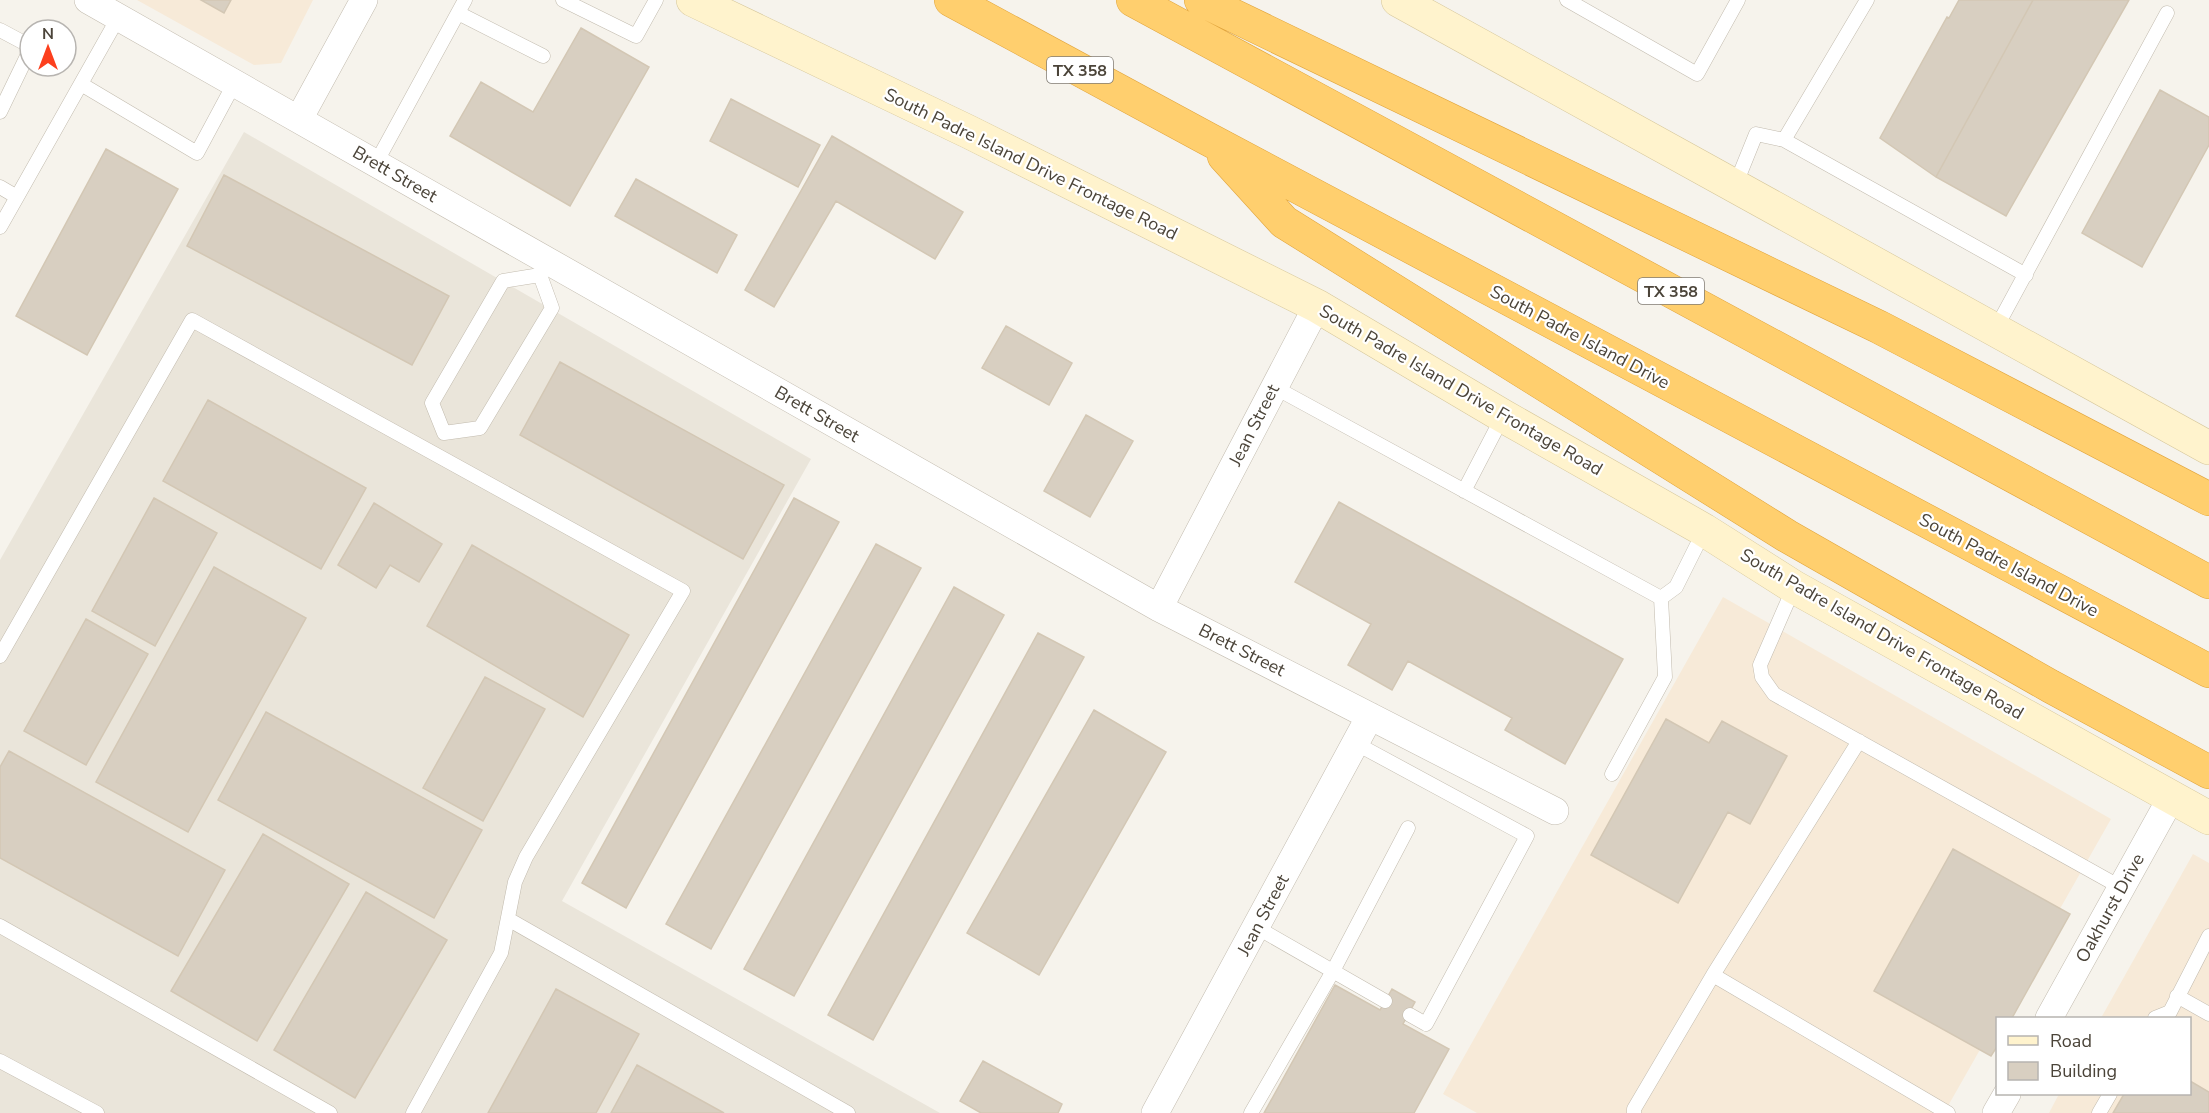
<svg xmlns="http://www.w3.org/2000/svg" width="2209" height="1113" viewBox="0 0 2209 1113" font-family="'Nunito Sans',sans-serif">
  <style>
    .residential { fill: #eae5da }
    .commercial { fill: #f7ead8 }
    .building { fill: #d8cfc1; stroke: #d3c7b4; stroke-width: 1.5 }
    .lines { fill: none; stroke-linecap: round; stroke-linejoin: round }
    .lane-casing { stroke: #c2bbae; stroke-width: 15 }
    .street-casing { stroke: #c2bbae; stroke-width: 28 }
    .secondary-casing { stroke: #d6c79b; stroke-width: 34 }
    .highway-casing { stroke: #e0a43c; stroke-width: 34 }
    .lane { stroke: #fff; stroke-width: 14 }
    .street { stroke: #fff; stroke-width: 27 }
    .secondary { stroke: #fff3cd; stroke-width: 33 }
    .highway { stroke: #ffcf6e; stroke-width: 33 }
    .labels { text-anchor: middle; stroke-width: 4.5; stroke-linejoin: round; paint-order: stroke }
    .shield { fill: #fff; stroke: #817c74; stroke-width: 1.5 }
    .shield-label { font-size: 16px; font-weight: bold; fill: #4b4439 }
    .street-label { font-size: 18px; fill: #4b4439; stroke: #fff }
  </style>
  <rect width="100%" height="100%" fill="#f6f3ec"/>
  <path class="residential" d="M 244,132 L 811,459 L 562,901 L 940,1113 L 0,1113 L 0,560 Z"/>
  <path class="commercial" d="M 137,0 L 313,0 L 281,63 L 254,65 Z
    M 1723,597 L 2111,819 L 1944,1113 L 1477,1113 L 1443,1094 Z
    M 2193,854 L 2209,863 L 2209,1113 L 2049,1113 L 2059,1094 L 2190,1094 L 2190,1018 L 2101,1018 Z"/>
  <path class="building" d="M 201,0 L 231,0 L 224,13 Z
    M 1959,0 L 2033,0 L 1936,177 L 1880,138 L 1947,17 L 1949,18 Z
    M 2033,0 L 2129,0 L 2006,216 L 1936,177 Z
    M 581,28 L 649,67 L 570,206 L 450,136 L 481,82 L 533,112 Z
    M 2160,90 L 2209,117 L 2209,145 L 2142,267 L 2082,233 Z
    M 731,99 L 820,145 L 798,187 L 710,141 Z
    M 832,136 L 963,212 L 935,259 L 836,201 L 774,307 L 745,290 Z
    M 106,149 L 178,189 L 87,355 L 16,316 Z
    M 224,175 L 449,296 L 412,365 L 187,246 Z
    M 636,179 L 737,235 L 717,273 L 615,216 Z
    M 1006,326 L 1072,363 L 1049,405 L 982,368 Z
    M 560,362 L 784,485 L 743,559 L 520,435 Z
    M 208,400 L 366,488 L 321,569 L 163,481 Z
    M 1086,415 L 1133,441 L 1090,517 L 1044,491 Z
    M 154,498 L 217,533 L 155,646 L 92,611 Z
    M 794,498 L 839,522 L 626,908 L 582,883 Z
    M 1339,502 L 1623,659 L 1565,764 L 1505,730 L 1512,718 L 1408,661 L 1392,690 L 1348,665 L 1371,624 L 1295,582 Z
    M 374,503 L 442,544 L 419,582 L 390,565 L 376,588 L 338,565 Z
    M 876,544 L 921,568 L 711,949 L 666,924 Z
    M 472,545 L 629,635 L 583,717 L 427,626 Z
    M 214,567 L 306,618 L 188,832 L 96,782 Z
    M 954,587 L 1004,615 L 794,996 L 744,969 Z
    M 86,619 L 148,654 L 86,765 L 24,731 Z
    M 1038,633 L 1084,657 L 873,1040 L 828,1015 Z
    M 485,677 L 545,709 L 483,821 L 423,788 Z
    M 1094,710 L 1166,752 L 1039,975 L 967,933 Z
    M 266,712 L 482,830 L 434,918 L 218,800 Z
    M 1666,719 L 1709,743 L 1722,721 L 1787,756 L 1750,824 L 1728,812 L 1678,903 L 1591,855 Z
    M 9,751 L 225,870 L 178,956 L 0,858 L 0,767 Z
    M 263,834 L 349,884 L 257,1041 L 171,991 Z
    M 1953,849 L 2070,914 L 2012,1018 L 1998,1018 L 1998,1045 L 1991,1056 L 1874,991 Z
    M 366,892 L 447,940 L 355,1098 L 274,1050 Z
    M 1335,985 L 1380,1010 L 1392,989 L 1415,1002 L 1403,1024 L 1449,1049 L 1414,1113 L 1264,1113 Z
    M 556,989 L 639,1034 L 596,1113 L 488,1113 Z
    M 983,1061 L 1062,1104 L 1058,1113 L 981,1113 L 960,1101 Z
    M 637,1065 L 724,1113 L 611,1113 Z
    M 2190,1081 L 2209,1092 L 2209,1113 L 2113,1113 L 2124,1094 L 2190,1094 Z"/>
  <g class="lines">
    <g class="lane-casing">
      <path id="lane" d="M 563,0 L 636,36 L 656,0
        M 1567,0 L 1697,74 L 1738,0
        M 1867,0 L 1784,140 L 2026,275
        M 458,13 L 543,56
        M 0,30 L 30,46
        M 81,84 L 197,153 L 234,84
        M 0,112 L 30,50
        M 376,163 L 465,0
        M 1735,186 L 1756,134 L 1784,140
        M 0,187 L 17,197 L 118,18
        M 0,227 L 17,197
        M 540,275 L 552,308 L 480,428 L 444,433 L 432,403 L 503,281 Z
        M 1995,330 L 2167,13
        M 1274,387 L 1661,598 L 1676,587 L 1704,531
        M 1464,491 L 1503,416
        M 1794,587 L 1760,665 L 1762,677 L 1774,694 L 2122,888
        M 0,656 L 192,320 L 683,591 L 526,857 L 515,882 L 501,953 L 413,1113
        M 1355,743 L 1527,836 L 1426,1024 L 1410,1015
        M 1612,774 L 1665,677 L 1661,598
        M 508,919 L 848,1113
        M 0,926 L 330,1113
        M 1256,927 L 1385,1001
        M 1713,975 L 1948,1113
        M 2177,996 L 2209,1014
        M 2155,1018 L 2170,1012 L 2209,936
        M 0,1061 L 97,1113
        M 1251,1113 L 1333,971 L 1408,828
        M 1634,1113 L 1634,1109 L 1713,975 L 1859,741
        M 2099,1113 L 2110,1094"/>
    </g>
    <g class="street-casing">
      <path id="street" d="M 88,0 L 1159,608 L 1555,811
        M 299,119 L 364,0
        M 1159,608 L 1317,306
        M 2049,1018 L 2171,798
        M 1155,1113 L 1370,716
        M 1996,1113 L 2007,1094"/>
    </g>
    <g class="secondary-casing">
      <path id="secondary" d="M 693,0 L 969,132 L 1317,306 L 1503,416 L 1704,530 L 1794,587 L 2209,818
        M 1398,0 L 2209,448"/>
    </g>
    <g class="highway-casing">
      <path id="highway" d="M 951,0 L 1208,139 L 2209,671
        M 1133,0 L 2209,582
        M 1201,0 L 1879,327 L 2209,499
        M 1224,156 L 1284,222 L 1787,536 L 2050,686 L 2209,772"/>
    </g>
    <use href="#lane" class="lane"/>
    <use href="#street" class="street"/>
    <use href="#secondary" class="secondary"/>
    <use href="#highway" class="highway"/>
  </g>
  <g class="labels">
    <g class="shield">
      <rect x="1047" y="57" width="66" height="26" rx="4.5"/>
      <rect x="1638" y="278" width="66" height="26" rx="4.5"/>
    </g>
    <g class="shield-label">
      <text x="1080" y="76">TX 358</text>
      <text x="1671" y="297">TX 358</text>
    </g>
    <g class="street-label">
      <text transform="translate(1031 164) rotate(26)" y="6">South Padre Island Drive Frontage Road</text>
      <text transform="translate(395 174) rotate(30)" y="6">Brett Street</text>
      <text transform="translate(1580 337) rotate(28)" y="6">South Padre Island Drive</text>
      <text transform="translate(1461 390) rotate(30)" y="6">South Padre Island Drive Frontage Road</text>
      <text transform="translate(817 414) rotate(30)" y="6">Brett Street</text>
      <text transform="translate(1254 425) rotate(-63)" y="6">Jean Street</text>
      <text transform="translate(2009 565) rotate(28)" y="6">South Padre Island Drive</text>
      <text transform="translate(1882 634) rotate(30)" y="6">South Padre Island Drive Frontage Road</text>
      <text transform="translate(1242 650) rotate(27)" y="6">Brett Street</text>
      <text transform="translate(2110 908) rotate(-61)" y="6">Oakhurst Drive</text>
      <text transform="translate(1263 915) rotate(-62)" y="6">Jean Street</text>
    </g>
  </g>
  <rect x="1996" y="1017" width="195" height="78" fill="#ffffff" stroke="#b7b4b0" stroke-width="1.5"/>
  <rect x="2008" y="1036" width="30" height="9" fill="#fff3cd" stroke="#b7b4b0" stroke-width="1.5"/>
  <text x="2050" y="1047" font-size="18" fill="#4b4439">Road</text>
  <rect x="2008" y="1062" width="30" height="18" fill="#d8cfc1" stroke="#b7b4b0" stroke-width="1.5"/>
  <text x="2050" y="1077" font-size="18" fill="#4b4439">Building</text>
  <g transform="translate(48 48)"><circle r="28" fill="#ffffff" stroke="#b7b4b0" stroke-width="1.5"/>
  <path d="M0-4.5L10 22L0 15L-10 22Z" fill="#fc3f1d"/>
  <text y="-9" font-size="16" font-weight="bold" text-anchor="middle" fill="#4b4439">N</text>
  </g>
</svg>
